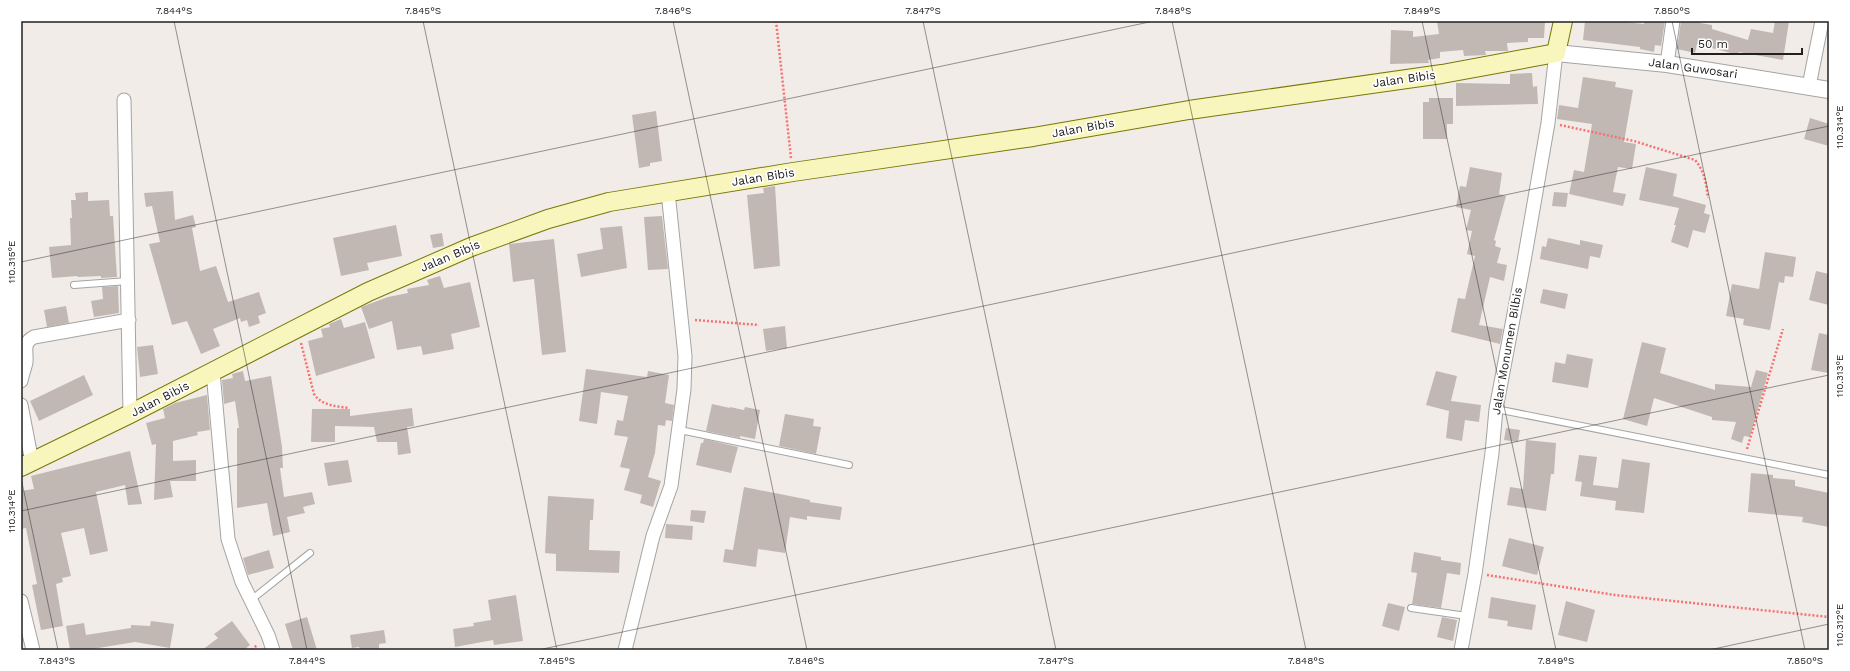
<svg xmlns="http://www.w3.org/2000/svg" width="1850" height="671" viewBox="0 0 1850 671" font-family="'Work Sans',sans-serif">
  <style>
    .building { fill: #c1b8b3 }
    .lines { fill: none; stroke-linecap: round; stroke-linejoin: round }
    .service-casing { stroke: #a4a4a4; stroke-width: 8 }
    .minor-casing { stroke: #a4a4a4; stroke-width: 15 }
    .tertiary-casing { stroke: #a4a4a4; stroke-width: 18 }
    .secondary-casing { stroke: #787806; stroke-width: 20 }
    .path { stroke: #f87171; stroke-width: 2.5; stroke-dasharray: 2 2; stroke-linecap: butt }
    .service { stroke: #fff; stroke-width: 6 }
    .minor { stroke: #fff; stroke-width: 13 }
    .tertiary { stroke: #fff; stroke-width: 16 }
    .secondary { stroke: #f9f6bd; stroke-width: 18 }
    .ticks { fill: none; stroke: #202020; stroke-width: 1; stroke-opacity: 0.45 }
    .labels { text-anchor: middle; stroke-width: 3.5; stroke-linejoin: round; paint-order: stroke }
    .street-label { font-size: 12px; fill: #202020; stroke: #fff }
    .neatline { fill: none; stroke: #202020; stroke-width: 1.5 }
    .ticks-label { font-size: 10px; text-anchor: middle; fill: #202020 }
  </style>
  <rect width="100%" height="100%" fill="#f1ece7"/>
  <path class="building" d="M 1437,21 L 1545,21 L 1544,38 L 1528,38 L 1528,42 L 1507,43 L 1508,51 L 1485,51 L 1486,55 L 1464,56 L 1463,50 L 1440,52 L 1440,58 L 1428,60 L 1429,63 L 1390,64 L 1391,30 L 1413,31 L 1413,37 L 1439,34 Z
    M 1585,21 L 1616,21 L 1644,24 L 1644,21 L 1665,21 L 1661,46 L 1655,45 L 1654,52 L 1640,49 L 1640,47 L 1583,40 Z
    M 1681,21 L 1701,21 L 1700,23 L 1712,25 L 1712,29 L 1748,40 L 1751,29 L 1773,33 L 1775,21 L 1789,21 L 1783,60 L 1739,52 L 1738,55 L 1697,44 L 1695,53 L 1677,49 Z
    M 1532,73 L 1533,87 L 1537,86 L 1538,104 L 1456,106 L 1456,83 L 1510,84 L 1510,74 Z
    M 1583,77 L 1616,82 L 1615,87 L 1633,90 L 1624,142 L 1636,144 L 1632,169 L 1618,167 L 1613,192 L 1626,194 L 1623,206 L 1569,194 L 1574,170 L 1584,172 L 1592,124 L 1557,119 L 1559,105 L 1578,108 Z
    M 1429,98 L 1453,98 L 1453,124 L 1447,124 L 1447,139 L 1423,139 L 1423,102 L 1429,102 Z
    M 656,111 L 662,161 L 650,163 L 650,166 L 639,168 L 632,115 Z
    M 1810,118 L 1829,124 L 1829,146 L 1804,139 Z
    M 1470,167 L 1502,173 L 1499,194 L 1506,196 L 1494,240 L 1496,241 L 1495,246 L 1501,248 L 1497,263 L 1507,265 L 1504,281 L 1490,277 L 1479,325 L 1503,329 L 1500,344 L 1451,332 L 1458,298 L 1465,299 L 1475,256 L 1467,254 L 1472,231 L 1466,230 L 1471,210 L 1456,207 L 1460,186 L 1466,187 Z
    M 1646,167 L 1677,174 L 1673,196 L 1706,205 L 1704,213 L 1710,215 L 1705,233 L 1693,230 L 1688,248 L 1671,242 L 1676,225 L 1674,225 L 1679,208 L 1639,200 Z
    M 775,186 L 780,266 L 754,269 L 747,195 L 764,193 L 763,188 Z
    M 173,191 L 175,220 L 193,215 L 196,227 L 192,228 L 200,271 L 216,266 L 228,302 L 259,292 L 266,313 L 258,316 L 260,323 L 249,327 L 247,320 L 241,322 L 240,318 L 213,329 L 220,346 L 201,354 L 187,321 L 172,325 L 149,244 L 160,242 L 152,206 L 146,207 L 144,193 Z
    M 88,192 L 88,201 L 109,200 L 110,216 L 113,216 L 117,277 L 101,278 L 101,276 L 78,277 L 77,276 L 52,278 L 49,247 L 71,245 L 70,218 L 72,218 L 71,200 L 76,200 L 75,193 Z
    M 1554,192 L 1568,193 L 1566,207 L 1552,206 Z
    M 662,216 L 668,269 L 648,270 L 644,217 Z
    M 396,225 L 402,256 L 367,263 L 369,270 L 341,276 L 333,238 Z
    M 622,226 L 627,268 L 581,277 L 577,254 L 603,249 L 600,228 Z
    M 442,233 L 444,246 L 433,248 L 430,235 Z
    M 1548,238 L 1580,245 L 1580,240 L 1603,245 L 1600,258 L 1590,256 L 1588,269 L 1540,259 L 1542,246 L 1546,247 Z
    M 554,239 L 566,352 L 542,355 L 534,279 L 513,282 L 509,244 Z
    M 1765,252 L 1796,257 L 1793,277 L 1785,276 L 1784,283 L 1779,282 L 1770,330 L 1743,325 L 1744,319 L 1726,316 L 1732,284 L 1759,289 Z
    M 1816,271 L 1829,274 L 1829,305 L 1809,300 Z
    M 440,276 L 444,288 L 470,282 L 480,327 L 451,334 L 454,349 L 423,355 L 421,346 L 397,350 L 392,321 L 369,329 L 361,307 L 388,297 L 408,293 L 407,289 L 429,285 L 427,280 Z
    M 118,286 L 119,313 L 94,317 L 91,301 L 103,299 L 102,287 Z
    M 1543,289 L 1568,294 L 1565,309 L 1540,303 Z
    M 66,306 L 69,323 L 47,327 L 44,310 Z
    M 341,319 L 344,328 L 365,322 L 375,358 L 316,376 L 308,341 L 323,337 L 321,329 L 330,327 L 329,324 Z
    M 785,326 L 787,348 L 766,351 L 763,329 Z
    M 1819,333 L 1829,335 L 1829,373 L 1811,370 Z
    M 1642,342 L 1666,348 L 1660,373 L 1715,390 L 1715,384 L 1751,387 L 1756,370 L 1768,373 L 1750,437 L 1744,436 L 1742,443 L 1731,439 L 1736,422 L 1712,420 L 1712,417 L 1654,398 L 1647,426 L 1623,419 Z
    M 153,345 L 158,374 L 140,377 L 137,347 Z
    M 1567,354 L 1593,359 L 1588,388 L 1552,382 L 1555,362 L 1565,364 Z
    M 586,369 L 647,377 L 648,371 L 669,375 L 665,403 L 674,405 L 672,421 L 666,420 L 665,426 L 658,425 L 655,453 L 648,477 L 661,481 L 653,507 L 640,503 L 642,495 L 624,490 L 630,469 L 620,467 L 628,437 L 614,435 L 617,420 L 623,421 L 628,396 L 601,392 L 597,424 L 579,421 Z
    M 243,371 L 245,381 L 271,376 L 282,447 L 283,468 L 280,468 L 284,497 L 312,492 L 315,504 L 303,507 L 305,513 L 287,517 L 290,532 L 273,536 L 267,503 L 237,508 L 237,428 L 239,428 L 235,401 L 224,404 L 222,380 L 233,378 L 232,374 Z
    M 1436,371 L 1457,376 L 1451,401 L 1481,405 L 1479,422 L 1465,420 L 1462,441 L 1446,438 L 1449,411 L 1426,405 Z
    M 84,375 L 93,395 L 39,421 L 30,401 Z
    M 207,395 L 210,430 L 197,432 L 198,435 L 173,441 L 173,461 L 196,460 L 196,481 L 170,481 L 173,497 L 154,500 L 156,444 L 152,445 L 146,423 L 165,418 L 163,409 L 175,403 Z
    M 712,404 L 730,408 L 730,407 L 744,410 L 745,407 L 760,410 L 755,439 L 740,436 L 740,438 L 706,431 Z
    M 412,408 L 414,426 L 407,427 L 411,453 L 398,455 L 397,442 L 377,442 L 374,427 L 335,426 L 335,442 L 311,442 L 312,409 L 350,409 L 350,416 Z
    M 785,414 L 814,419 L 813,426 L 821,427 L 816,454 L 779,446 Z
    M 1506,428 L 1520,430 L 1518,442 L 1504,440 Z
    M 704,439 L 738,447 L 731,473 L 696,465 L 701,443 L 703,443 Z
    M 1526,440 L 1556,443 L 1554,474 L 1551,474 L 1546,511 L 1507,505 L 1510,487 L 1523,489 Z
    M 130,451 L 142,504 L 128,505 L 125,485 L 96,492 L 108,551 L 90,555 L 84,528 L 61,533 L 71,576 L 62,578 L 63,582 L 56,584 L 63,626 L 41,630 L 32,585 L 37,584 L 26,528 L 21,529 L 21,491 L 34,489 L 31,476 Z
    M 1579,455 L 1597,457 L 1593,485 L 1618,488 L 1622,459 L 1650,463 L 1644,513 L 1615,510 L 1616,501 L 1580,496 L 1582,482 L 1575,481 Z
    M 348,460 L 352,482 L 328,486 L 324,463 Z
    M 1751,473 L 1773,475 L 1773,478 L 1795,480 L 1795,486 L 1829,493 L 1829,527 L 1802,522 L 1803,517 L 1748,512 Z
    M 744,487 L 810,500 L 810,502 L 842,507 L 840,520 L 807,516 L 807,520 L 790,517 L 785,553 L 758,549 L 756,567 L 723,562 L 725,549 L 733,550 Z
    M 548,496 L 594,499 L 593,520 L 590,520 L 589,550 L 620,551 L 619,573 L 556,571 L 556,554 L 545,553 Z
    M 691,510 L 706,511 L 704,523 L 690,521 Z
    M 666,524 L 693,526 L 692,540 L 665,538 Z
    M 1509,538 L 1544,547 L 1537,575 L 1502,566 Z
    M 269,550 L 274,568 L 248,575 L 243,558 Z
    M 1414,552 L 1441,557 L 1441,560 L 1461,563 L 1460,575 L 1447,573 L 1441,608 L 1412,604 L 1417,573 L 1411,572 Z
    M 516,595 L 523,641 L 494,645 L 493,640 L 455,647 L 453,629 L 474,626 L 473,623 L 491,620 L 488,600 Z
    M 1491,597 L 1536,605 L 1532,630 L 1507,626 L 1508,621 L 1488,618 Z
    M 1566,601 L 1595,610 L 1587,642 L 1558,635 Z
    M 1388,603 L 1405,607 L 1399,631 L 1382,626 Z
    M 307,617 L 317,650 L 293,650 L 285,624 Z
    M 1442,617 L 1457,620 L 1453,641 L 1437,637 Z
    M 151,621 L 174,624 L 170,648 L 135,642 L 86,650 L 70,650 L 66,626 L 84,623 L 86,635 L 131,628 L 131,625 L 150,626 Z
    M 232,621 L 250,645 L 244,650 L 202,650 L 218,638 L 214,634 Z
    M 384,630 L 386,643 L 379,644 L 379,650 L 360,650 L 359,647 L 352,648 L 350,635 Z"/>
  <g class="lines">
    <g class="service-casing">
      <path id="service" d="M 74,285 L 128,281
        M 1496,409 L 1829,475
        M 680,430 L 849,465
        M 251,600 L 310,553
        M 1411,608 L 1467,616"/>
    </g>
    <g class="minor-casing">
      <path id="minor" d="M 1667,64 L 1673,21
        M 1809,86 L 1822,21
        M 124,100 L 130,414
        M 213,372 L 228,539 L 242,582 L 268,635 L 273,650
        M 21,381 C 22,375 25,368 26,362 C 27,351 22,343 34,337 L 129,320
        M 21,405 L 32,462
        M 21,601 L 33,650
        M 625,650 L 653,536 L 671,486 L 684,389 L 685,356 L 668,192
        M 1461,650 L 1475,574 L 1492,453 L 1496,409 L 1524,261 L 1548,123 L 1556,53"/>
    </g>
    <g class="tertiary-casing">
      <path id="tertiary" d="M 1556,53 L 1667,64 L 1829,90"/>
    </g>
    <g class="secondary-casing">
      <path id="secondary" d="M 21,467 L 130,414 L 368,292 L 471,247 L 548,219 L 609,202 L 793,172 L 1033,137 L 1189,110 L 1442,74 L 1556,53 L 1563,21"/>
    </g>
    <path class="path" d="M 776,21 L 791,158
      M 1560,125 L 1634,141 L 1695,160 C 1705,172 1706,183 1708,198
      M 695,320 L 759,325
      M 301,343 L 314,394 C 322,406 336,406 349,408
      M 1747,449 L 1783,329
      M 1487,575 L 1615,595 L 1829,617
      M 252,650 L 257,645"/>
    <use href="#service" class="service"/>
    <use href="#minor" class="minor"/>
    <use href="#tertiary" class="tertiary"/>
    <use href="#secondary" class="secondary"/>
  </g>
  <path class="ticks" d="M 174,21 L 307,650M 423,21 L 557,650M 673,21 L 807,650M 923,21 L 1056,650M 1172,21 L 1306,650M 1422,21 L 1556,650M 1672,21 L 1805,650M 21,262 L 1154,21M 21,478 L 58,650M 21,511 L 1829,126M 538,650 L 1829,375M 1709,650 L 1829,624"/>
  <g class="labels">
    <g class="street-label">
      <text transform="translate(1693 68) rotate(8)" y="4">Jalan Guwosari</text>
      <text transform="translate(1404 79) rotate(-8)" y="4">Jalan Bibis</text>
      <text transform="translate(1083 128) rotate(-10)" y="4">Jalan Bibis</text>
      <text transform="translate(763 177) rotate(-9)" y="4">Jalan Bibis</text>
      <text transform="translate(450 256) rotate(-23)" y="4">Jalan Bibis</text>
      <text transform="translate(1507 351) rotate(-80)" y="4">Jalan Monumen Bilbis</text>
      <text transform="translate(160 399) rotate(-27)" y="4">Jalan Bibis</text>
    </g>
  </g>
  <rect width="1850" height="671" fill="none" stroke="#ffffff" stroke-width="44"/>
  <path d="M1692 48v6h110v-6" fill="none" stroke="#202020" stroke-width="2"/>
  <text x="1698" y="48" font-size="12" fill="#202020" stroke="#ffffff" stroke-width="3" paint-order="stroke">50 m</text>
  <rect x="22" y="22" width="1806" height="627" class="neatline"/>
  <g class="ticks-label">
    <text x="174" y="14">7.844°S</text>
    <text x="423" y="14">7.845°S</text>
    <text x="673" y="14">7.846°S</text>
    <text x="923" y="14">7.847°S</text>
    <text x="1173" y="14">7.848°S</text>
    <text x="1422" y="14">7.849°S</text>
    <text x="1672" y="14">7.850°S</text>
    <text transform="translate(1839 127) rotate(-90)" y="4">110.314°E</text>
    <text transform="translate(11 262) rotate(-90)" y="4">110.315°E</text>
    <text transform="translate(1839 376) rotate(-90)" y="4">110.313°E</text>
    <text transform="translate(11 511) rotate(-90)" y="4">110.314°E</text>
    <text transform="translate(1839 625) rotate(-90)" y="4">110.312°E</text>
    <text x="57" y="664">7.843°S</text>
    <text x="307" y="664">7.844°S</text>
    <text x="557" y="664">7.845°S</text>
    <text x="806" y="664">7.846°S</text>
    <text x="1056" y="664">7.847°S</text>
    <text x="1306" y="664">7.848°S</text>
    <text x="1556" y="664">7.849°S</text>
    <text x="1805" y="664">7.850°S</text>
  </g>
</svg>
